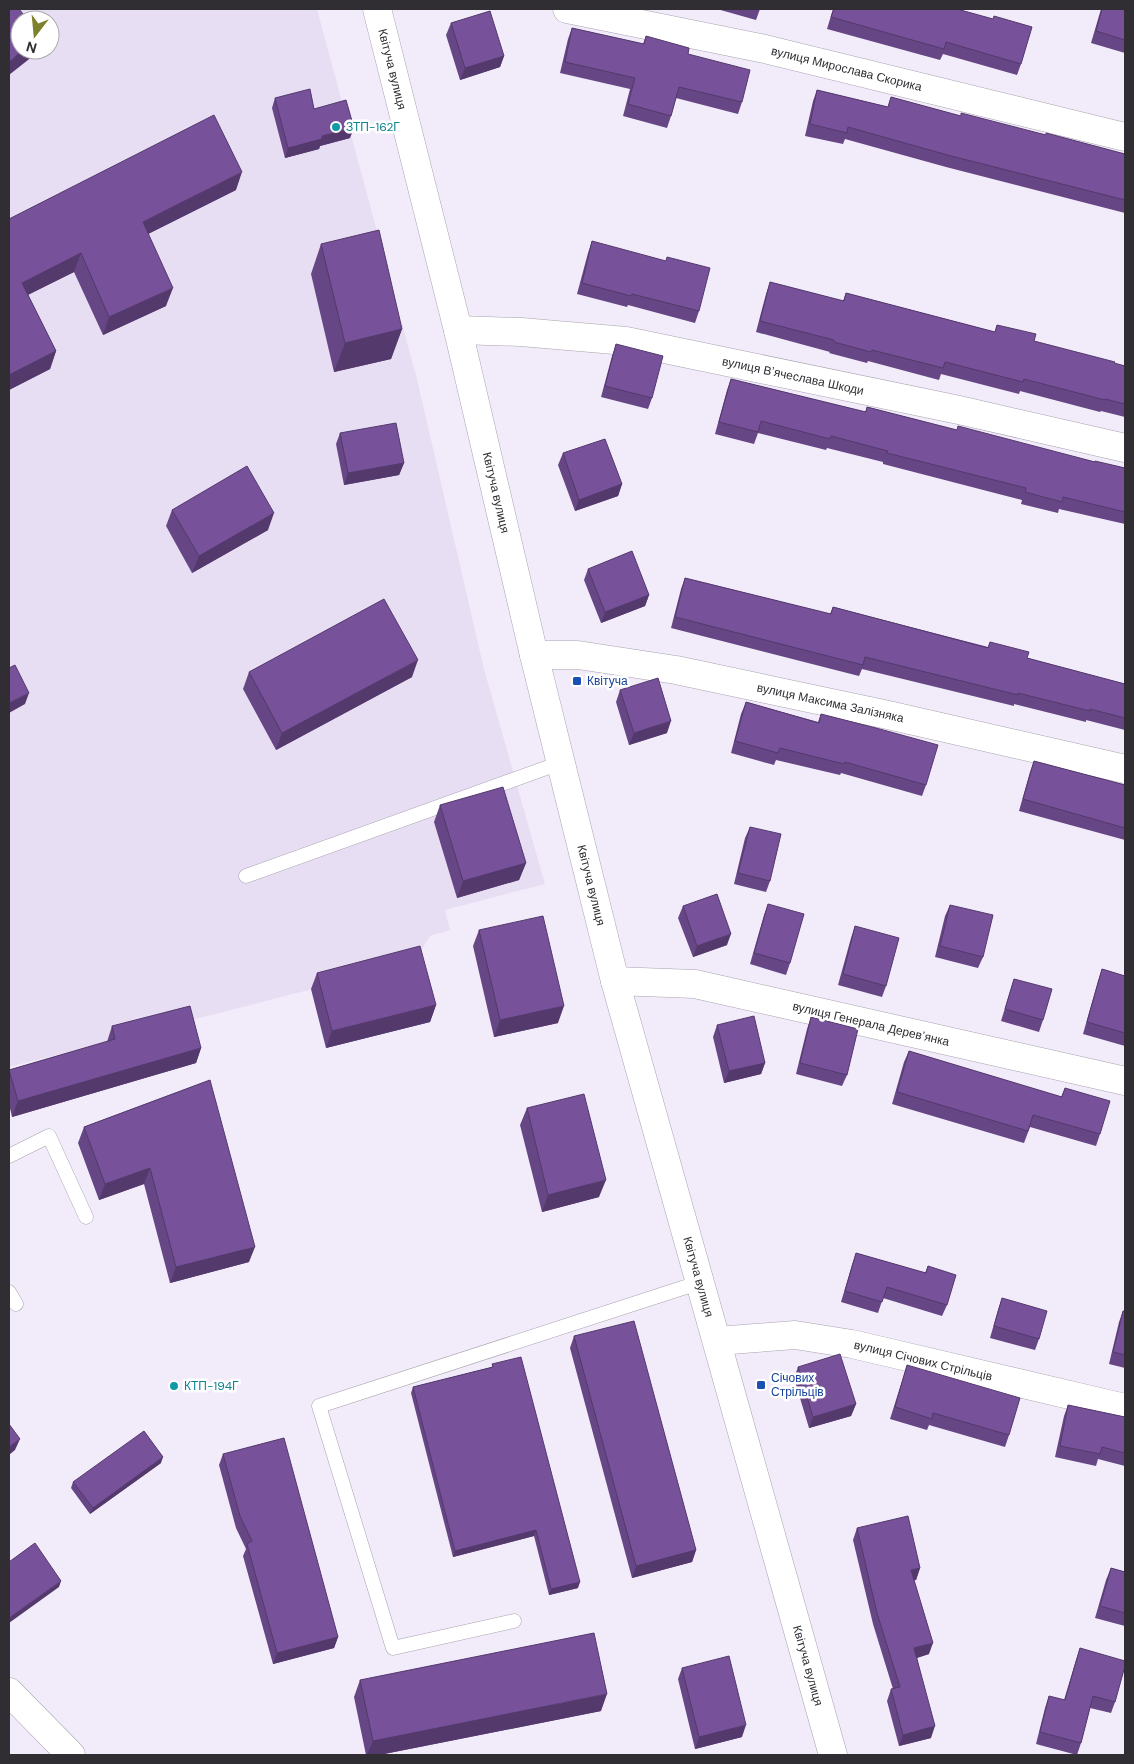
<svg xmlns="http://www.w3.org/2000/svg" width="1134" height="1764" viewBox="0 0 1134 1764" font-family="'DM Sans',sans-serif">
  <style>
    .built { fill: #e8def3; fill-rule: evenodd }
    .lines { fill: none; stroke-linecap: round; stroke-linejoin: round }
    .service-casing { stroke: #a8a2af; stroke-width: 15 }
    .minor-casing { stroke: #a8a2af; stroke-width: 29 }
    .tertiary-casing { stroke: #a8a2af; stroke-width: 29 }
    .service { stroke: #fff; stroke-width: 14 }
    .minor { stroke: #fff; stroke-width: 28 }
    .tertiary { stroke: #fff; stroke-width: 28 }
    .wall { fill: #664684 }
    .shaded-wall { fill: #53396c }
    .building { fill: #77519a; stroke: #53396c }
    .culture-dot { fill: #0f9aa8; stroke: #fff; stroke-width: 2 }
    .transit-dot { fill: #1a4fb4; stroke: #fff; stroke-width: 2 }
    .labels { text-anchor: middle; stroke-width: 5; stroke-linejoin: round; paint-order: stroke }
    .street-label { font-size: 12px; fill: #302e33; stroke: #fff }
    .culture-label { font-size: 12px; fill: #0d838f; stroke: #fff; text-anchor: start }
    .transit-label { font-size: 12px; fill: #164399; stroke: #fff; text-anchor: start }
  </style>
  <rect width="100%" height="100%" fill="#f2ecfa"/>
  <path class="built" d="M 9,9 L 317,9 L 417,379 L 484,669 L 545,884 L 445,910 L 450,930 L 430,936 L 414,963 L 9,1067 ZM 20,20 L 50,20 L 50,50 L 20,50 Z"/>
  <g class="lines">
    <g class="service-casing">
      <path id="service" d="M 246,876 L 560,763
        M 9,1156 L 49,1136 L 86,1217
        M 9,1292 L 16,1304
        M 514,1621 L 393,1648 L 319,1406 L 701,1282"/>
    </g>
    <g class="minor-casing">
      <g id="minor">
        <path id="s1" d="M 567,9 L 765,49 L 1125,137"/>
        <path d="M 458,330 L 521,332 L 626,341 L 959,410 L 1125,448"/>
        <path id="s2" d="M 534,655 L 578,655 L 676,670 L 888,715 L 1125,769"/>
        <path d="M 615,981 L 695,984 L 1125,1081"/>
        <path id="s3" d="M 717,1341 L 795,1335 L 852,1344 L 1125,1408"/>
        <path d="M 9,1692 L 71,1755"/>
      </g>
    </g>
    <g class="tertiary-casing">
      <g id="tertiary">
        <path id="s4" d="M 377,9 L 458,330 L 534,655 L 615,981 L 833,1755"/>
      </g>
    </g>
    <use href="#service" class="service"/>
    <use href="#minor" class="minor"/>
    <use href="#tertiary" class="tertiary"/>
  </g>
  <path class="wall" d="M 717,9 L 760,9 L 756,20 Z
    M 833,9 L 957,9 L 1021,64 L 1017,75 L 943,54 L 940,60 L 827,29 Z
    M 1101,9 L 1125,9 L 1125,53 L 1091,43 Z
    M 451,23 L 504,56 L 500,67 L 460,80 L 446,35 Z
    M 572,28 L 643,44 L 646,36 L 688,54 L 742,102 L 738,114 L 676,98 L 671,116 L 667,128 L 623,116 L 630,89 L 560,73 L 568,39 Z
    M 817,90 L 888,107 L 891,97 L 960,116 L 1045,135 L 1125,154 L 1125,213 L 946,167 L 845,139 L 843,144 L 805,136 L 813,101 Z
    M 275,98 L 314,109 L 350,138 L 320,146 L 319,149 L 285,158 L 272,108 Z
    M 236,190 L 148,234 L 166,306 L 103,335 L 74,272 L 28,295 L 56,351 L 50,369 L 9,390 L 9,219 Z
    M 592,241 L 699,311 L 695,323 L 628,305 L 627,307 L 577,294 L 588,253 Z
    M 321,244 L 402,329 L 391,359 L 334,372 L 311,274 Z
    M 770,282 L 843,301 L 846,293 L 995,332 L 997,325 L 1034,341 L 1125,366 L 1125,417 L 1101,411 L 1100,412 L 1020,391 L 1019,394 L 941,374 L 939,380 L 868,361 L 867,363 L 829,353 L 830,352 L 756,332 L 766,294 Z
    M 616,344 L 652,398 L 648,409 L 601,397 L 612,356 Z
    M 731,379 L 865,412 L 867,407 L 956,430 L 1095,462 L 1125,468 L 1125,524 L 1059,509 L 1058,513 L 1021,504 L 1022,500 L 883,464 L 883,462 L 827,448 L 826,450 L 758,433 L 754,444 L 715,434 L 727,390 Z
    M 340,433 L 404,463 L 399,475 L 344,485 L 336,444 Z
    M 563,453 L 622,484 L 618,496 L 575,511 L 558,465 Z
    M 172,510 L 268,530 L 192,573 L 166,526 Z
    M 588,569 L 649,595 L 645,606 L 601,623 L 584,580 Z
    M 685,578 L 830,614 L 833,607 L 988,647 L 990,642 L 1027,658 L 1125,684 L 1125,730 L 1086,720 L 1086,722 L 1014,704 L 1014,706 L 862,669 L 859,676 L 671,628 L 681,589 Z
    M 249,672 L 412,677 L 276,750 L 243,689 Z
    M 620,690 L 667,733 L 629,745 L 616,702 Z
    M 746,702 L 818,722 L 821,714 L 926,785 L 922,796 L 841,773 L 840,775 L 776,760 L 774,765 L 731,753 L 741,714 Z
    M 1034,761 L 1125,785 L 1125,840 L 1019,811 L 1030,772 Z
    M 440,805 L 526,863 L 519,880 L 457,898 L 434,822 Z
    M 750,827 L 770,881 L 766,892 L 734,884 L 745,838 Z
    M 768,904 L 790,963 L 786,975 L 750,964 L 764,915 Z
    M 950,905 L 983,957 L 978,968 L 935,957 L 945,916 Z
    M 683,906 L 727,945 L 693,957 L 678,918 Z
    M 855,926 L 886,986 L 882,997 L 838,985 L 851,938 Z
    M 479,930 L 558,1023 L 494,1037 L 473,946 Z
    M 1102,969 L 1125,976 L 1125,1046 L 1083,1034 L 1098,981 Z
    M 317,973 L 436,1005 L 430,1022 L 326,1048 L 311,989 Z
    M 1014,979 L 1043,1020 L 1039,1032 L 1001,1021 Z
    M 811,1017 L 847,1075 L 842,1086 L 796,1074 L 807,1029 Z
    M 717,1025 L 765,1063 L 761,1074 L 724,1083 L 713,1037 Z
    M 112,1026 L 201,1048 L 196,1063 L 12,1117 L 9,1104 L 9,1070 L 107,1042 Z
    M 909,1051 L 1061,1097 L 1065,1088 L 1100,1134 L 1096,1146 L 1030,1127 L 1024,1143 L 892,1104 L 904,1062 Z
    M 210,1080 L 249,1262 L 170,1283 L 144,1184 L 99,1200 L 78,1143 L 84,1127 Z
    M 527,1108 L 599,1197 L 542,1212 L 520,1125 Z
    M 856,1253 L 925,1273 L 928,1266 L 947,1305 L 942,1316 L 883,1298 L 878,1313 L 841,1302 L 852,1265 Z
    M 1002,1298 L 1039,1339 L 1035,1350 L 990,1338 L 998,1310 Z
    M 1123,1311 L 1125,1311 L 1125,1368 L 1109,1364 L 1119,1322 Z
    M 574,1336 L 696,1550 L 692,1562 L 632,1578 L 570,1348 Z
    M 492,1364 L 578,1588 L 549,1595 L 534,1536 L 453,1557 L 411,1393 L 413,1387 L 492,1367 Z
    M 907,1365 L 1009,1435 L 1005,1447 L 929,1425 L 927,1430 L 890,1419 Z
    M 798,1367 L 856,1404 L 851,1416 L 809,1428 L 794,1378 Z
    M 1068,1405 L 1125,1417 L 1125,1466 L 1098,1459 L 1096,1466 L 1055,1457 L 1064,1416 Z
    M 223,1454 L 338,1637 L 334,1648 L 273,1664 L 243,1556 L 246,1549 L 236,1528 L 219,1465 Z
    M 161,1463 L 90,1514 L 71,1488 L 73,1482 Z
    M 857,1528 L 920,1568 L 916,1580 L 914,1580 L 929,1654 L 917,1658 L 931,1738 L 899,1746 L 887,1701 L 891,1689 L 893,1689 L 873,1624 L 853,1540 Z
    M 1111,1568 L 1125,1572 L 1125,1626 L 1095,1618 L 1106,1580 Z
    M 1080,1648 L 1115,1702 L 1111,1713 L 1090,1708 L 1081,1743 L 1077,1755 L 1036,1744 L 1045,1708 L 1049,1696 L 1064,1700 L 1076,1660 Z
    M 682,1668 L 742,1737 L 695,1749 L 678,1679 Z
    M 360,1680 L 601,1711 L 379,1755 L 366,1755 L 354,1697 Z"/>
  <path class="shaded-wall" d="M 23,50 L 35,50 L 33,56 L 9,75 L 9,62 Z
    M 504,56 L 500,67 L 460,80 L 465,68 Z
    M 354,128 L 350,138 L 320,146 L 319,149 L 285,158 L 288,148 L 322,136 Z
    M 242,172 L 236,190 L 136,240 L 143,222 Z
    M 81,253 L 74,272 L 15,301 L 22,283 Z
    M 173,288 L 166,306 L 103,335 L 109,317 Z
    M 402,329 L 391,359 L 334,372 L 345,343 Z
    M 56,351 L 50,369 L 9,390 L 9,375 Z
    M 404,463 L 399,475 L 344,485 L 348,473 Z
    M 622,484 L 618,496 L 575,511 L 579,500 Z
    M 274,513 L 268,530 L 192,573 L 199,556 Z
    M 649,595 L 645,606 L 601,623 L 605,612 Z
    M 418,660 L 412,677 L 276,750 L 282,733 Z
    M 29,693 L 25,704 L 9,713 L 9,703 Z
    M 671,721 L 667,733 L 629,745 L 634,733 Z
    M 526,863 L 519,880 L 457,898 L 463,881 Z
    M 731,934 L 727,945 L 693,957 L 697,946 Z
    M 436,1005 L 430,1022 L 326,1048 L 332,1031 Z
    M 564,1006 L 558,1023 L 494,1037 L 500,1020 Z
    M 201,1048 L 196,1063 L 12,1117 L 18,1101 Z
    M 765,1063 L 761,1074 L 724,1083 L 729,1071 Z
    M 150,1168 L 144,1184 L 99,1200 L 105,1184 Z
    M 606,1180 L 599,1197 L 542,1212 L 548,1195 Z
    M 255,1247 L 249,1262 L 170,1283 L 176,1267 Z
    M 856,1404 L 851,1416 L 809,1428 L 813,1417 Z
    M 20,1439 L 15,1450 L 9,1455 L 9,1447 Z
    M 163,1457 L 161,1463 L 90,1514 L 93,1508 Z
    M 536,1530 L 534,1536 L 453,1557 L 455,1551 Z
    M 696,1550 L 692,1562 L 632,1578 L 636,1566 Z
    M 920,1568 L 916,1580 L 907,1582 L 911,1570 Z
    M 61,1581 L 59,1587 L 9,1623 L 9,1618 Z
    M 580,1582 L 578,1588 L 549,1595 L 551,1589 Z
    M 338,1637 L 334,1648 L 273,1664 L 277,1653 Z
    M 933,1643 L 929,1654 L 910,1660 L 914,1648 Z
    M 607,1694 L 601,1711 L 379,1755 L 367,1755 L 373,1741 Z
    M 746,1725 L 742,1737 L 695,1749 L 699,1737 Z
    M 935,1726 L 931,1738 L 899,1746 L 903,1735 Z"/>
  <path class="building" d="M 9,9 L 19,9 L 28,20 L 20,20 L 20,50 L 23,50 L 9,62 Z
    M 834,9 L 957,9 L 993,19 L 994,16 L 1032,27 L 1021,64 L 946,42 L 944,49 L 831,17 Z
    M 1102,9 L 1125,9 L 1125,40 L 1096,31 Z
    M 490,11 L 504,56 L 465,68 L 451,23 Z
    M 572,28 L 644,44 L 646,36 L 689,48 L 688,54 L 750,70 L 742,102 L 679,87 L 671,116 L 628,104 L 635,78 L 565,62 Z
    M 310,89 L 314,109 L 346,100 L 354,128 L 322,136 L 322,139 L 288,148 L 275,98 Z
    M 817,90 L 888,107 L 891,97 L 961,116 L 961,113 L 1046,135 L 1046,133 L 1125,154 L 1125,200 L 951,156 L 848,127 L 847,133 L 810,124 Z
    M 214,115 L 242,172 L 143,222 L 173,288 L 109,317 L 81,253 L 22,283 L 56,351 L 9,375 L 9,219 Z
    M 379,230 L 402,329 L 345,343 L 321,244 Z
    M 592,241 L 666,261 L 667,257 L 710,268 L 699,311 L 632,294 L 631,296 L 582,283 Z
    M 770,282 L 844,301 L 846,293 L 995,332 L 997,325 L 1036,334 L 1034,341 L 1115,362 L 1114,363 L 1125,366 L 1125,404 L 1105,399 L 1105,400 L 1024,379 L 1023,382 L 945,362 L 943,368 L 872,350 L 871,352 L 834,342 L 834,340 L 760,321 Z
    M 616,344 L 663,356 L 652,398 L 605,386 Z
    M 731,379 L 866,412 L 867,407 L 957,430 L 958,426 L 1095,462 L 1095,461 L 1125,468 L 1125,512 L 1063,497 L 1062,502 L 1025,492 L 1026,488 L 887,453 L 888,451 L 831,436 L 830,439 L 761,421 L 758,432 L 719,422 Z
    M 396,423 L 404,463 L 348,473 L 340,433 Z
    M 605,439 L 622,484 L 579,500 L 563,453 Z
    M 247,466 L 274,513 L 199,556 L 172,510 Z
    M 632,551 L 649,595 L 605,612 L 588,569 Z
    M 685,578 L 831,614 L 833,607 L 988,648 L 990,642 L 1029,652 L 1027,658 L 1125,684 L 1125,718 L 1090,709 L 1090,711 L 1018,693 L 1018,695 L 865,657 L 863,665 L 675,617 Z
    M 384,599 L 418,660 L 282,733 L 249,672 Z
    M 15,665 L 29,693 L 9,703 L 9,668 Z
    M 658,678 L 671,721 L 634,733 L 620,690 Z
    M 746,702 L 819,723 L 821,714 L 876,728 L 938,745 L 926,785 L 845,762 L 844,764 L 780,748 L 778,753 L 735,741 Z
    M 1034,761 L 1125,785 L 1125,828 L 1023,799 Z
    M 503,787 L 526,863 L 463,881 L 440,805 Z
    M 750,827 L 781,834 L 770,881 L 738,873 Z
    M 717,894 L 731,934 L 697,946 L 683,906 Z
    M 768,904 L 804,914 L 790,963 L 754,953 Z
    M 950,905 L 993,915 L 983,957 L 940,946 Z
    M 543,916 L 564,1006 L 500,1020 L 479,930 Z
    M 855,926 L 899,938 L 886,986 L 843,974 Z
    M 420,946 L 436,1005 L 332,1031 L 317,973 Z
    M 1102,969 L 1125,976 L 1125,1033 L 1087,1022 Z
    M 1014,979 L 1052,989 L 1043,1020 L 1005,1009 Z
    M 190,1006 L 201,1048 L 18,1101 L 9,1070 L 115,1039 L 112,1026 Z
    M 754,1016 L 765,1063 L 729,1071 L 717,1025 Z
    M 811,1017 L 858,1029 L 847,1075 L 800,1063 Z
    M 909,1051 L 1062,1097 L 1065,1088 L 1110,1101 L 1100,1134 L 1033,1115 L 1028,1131 L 897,1092 Z
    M 210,1080 L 255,1247 L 176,1267 L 150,1168 L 105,1184 L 84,1127 Z
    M 584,1094 L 606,1180 L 548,1195 L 527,1108 Z
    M 856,1253 L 926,1273 L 928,1266 L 956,1275 L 947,1305 L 887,1287 L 882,1302 L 845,1291 Z
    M 1002,1298 L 1047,1311 L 1039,1339 L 994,1326 Z
    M 1123,1311 L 1125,1311 L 1125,1355 L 1113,1352 Z
    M 634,1321 L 696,1550 L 636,1566 L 574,1336 Z
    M 840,1354 L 856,1404 L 813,1417 L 798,1367 Z
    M 521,1357 L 580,1582 L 551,1589 L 536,1530 L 455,1551 L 413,1387 L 493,1367 L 492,1364 Z
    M 907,1365 L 1020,1398 L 1009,1435 L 933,1413 L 932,1419 L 895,1407 Z
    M 1068,1405 L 1125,1417 L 1125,1453 L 1102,1447 L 1100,1454 L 1060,1446 Z
    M 9,1424 L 20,1439 L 9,1447 Z
    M 144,1431 L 163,1457 L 93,1508 L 73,1482 Z
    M 284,1438 L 338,1637 L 277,1653 L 247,1544 L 252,1541 L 240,1516 L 223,1454 Z
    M 908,1516 L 920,1568 L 911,1570 L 933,1643 L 914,1648 L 935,1726 L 903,1735 L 891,1689 L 900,1687 L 877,1613 L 857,1528 Z
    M 35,1543 L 61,1581 L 9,1618 L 9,1562 Z
    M 1111,1568 L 1125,1572 L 1125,1613 L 1100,1606 Z
    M 594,1633 L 607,1694 L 373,1741 L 360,1680 Z
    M 1080,1648 L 1125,1661 L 1125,1666 L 1115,1702 L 1093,1696 L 1081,1743 L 1040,1732 L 1049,1696 L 1065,1700 Z
    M 729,1656 L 746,1725 L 699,1737 L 682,1668 Z"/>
  <g class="culture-dot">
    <circle cx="336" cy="127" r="5"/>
    <circle cx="174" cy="1386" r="5"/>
  </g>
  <g class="transit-dot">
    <rect x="572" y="676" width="10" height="10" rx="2.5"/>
    <rect x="756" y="1380" width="10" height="10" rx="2.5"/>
  </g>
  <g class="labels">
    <g class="street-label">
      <text dy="4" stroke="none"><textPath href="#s4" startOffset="62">Квітуча вулиця</textPath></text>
      <text dy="4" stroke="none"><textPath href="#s1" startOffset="286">вулиця Мирослава Скорика</textPath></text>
      <text transform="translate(793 376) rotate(12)" y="4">вулиця Вʼячеслава Шкоди</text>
      <text dy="4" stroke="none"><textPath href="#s4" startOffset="498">Квітуча вулиця</textPath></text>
      <text dy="4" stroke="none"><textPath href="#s2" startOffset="301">вулиця Максима Залізняка</textPath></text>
      <text dy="4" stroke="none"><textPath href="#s4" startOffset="902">Квітуча вулиця</textPath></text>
      <text transform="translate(871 1024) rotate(13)" y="4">вулиця Генерала Деревʼянка</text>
      <text dy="4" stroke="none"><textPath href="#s4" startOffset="1308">Квітуча вулиця</textPath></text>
      <text dy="4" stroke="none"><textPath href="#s3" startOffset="209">вулиця Січових Стрільців</textPath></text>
      <text dy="4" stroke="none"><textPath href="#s4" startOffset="1712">Квітуча вулиця</textPath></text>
    </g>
    <g class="culture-label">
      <text x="346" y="131">ЗТП-162Г</text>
      <text x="184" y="1390">КТП-194Г</text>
    </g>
    <g class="transit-label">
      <text x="587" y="685">Квітуча</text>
      <text x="771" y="1382">Січових<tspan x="771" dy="14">Стрільців</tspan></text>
    </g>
  </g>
  <rect width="1134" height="1764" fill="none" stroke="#302e33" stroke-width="20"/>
  <g transform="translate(35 35) rotate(196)"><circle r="24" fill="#ffffff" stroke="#acabad"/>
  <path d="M0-4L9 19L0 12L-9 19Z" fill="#7d812b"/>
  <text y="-8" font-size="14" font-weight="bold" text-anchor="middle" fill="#302e33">N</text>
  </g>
</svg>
